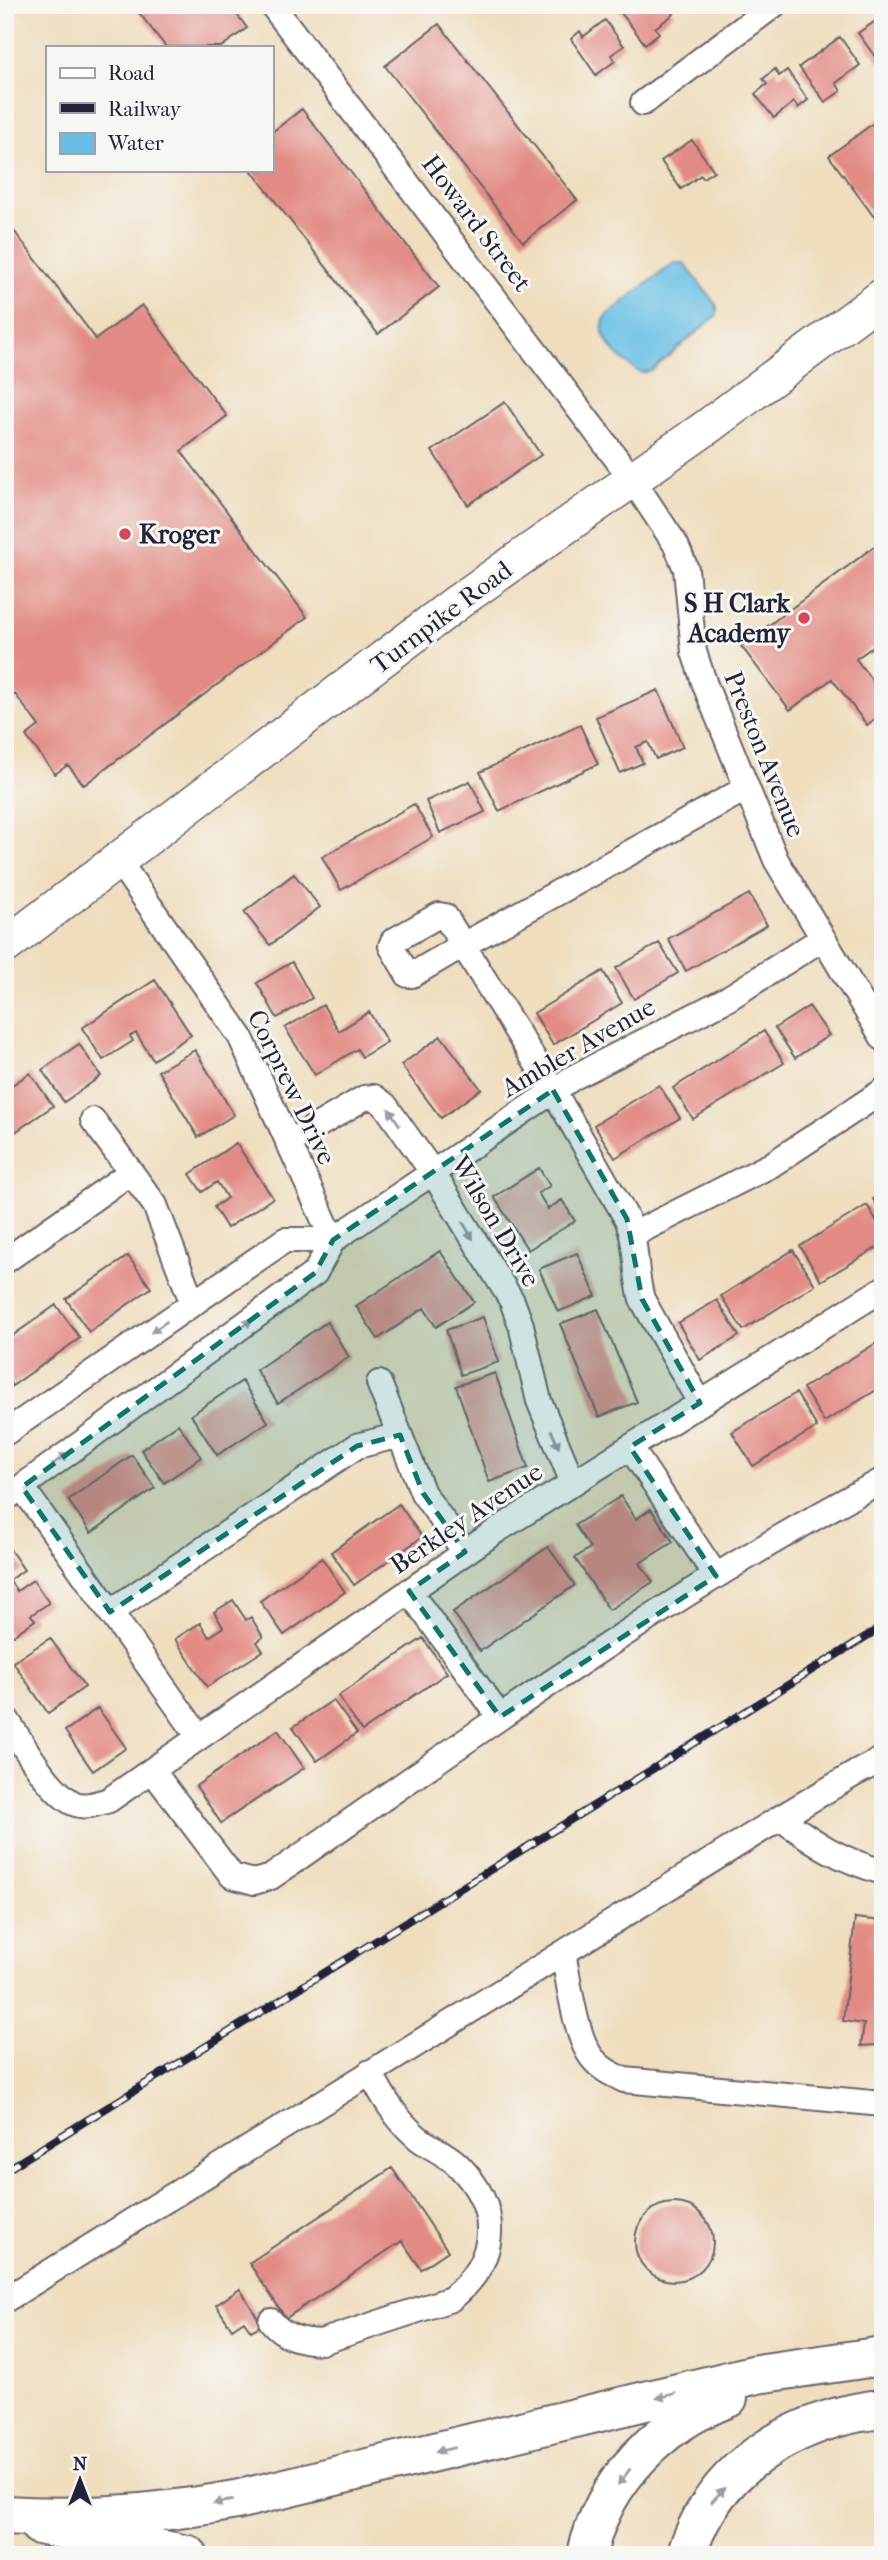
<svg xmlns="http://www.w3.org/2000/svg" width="888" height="2560" viewBox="0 0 888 2560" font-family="'IM FELL French Canon',serif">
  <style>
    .water { fill: #67bfe5; stroke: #447090; stroke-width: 2 }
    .building { fill: #e28b84 }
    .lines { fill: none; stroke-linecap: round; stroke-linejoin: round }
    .minor-casing { stroke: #6a6368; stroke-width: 28 }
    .secondary-casing { stroke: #6a6368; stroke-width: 38 }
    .primary-casing { stroke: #6a6368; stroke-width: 42 }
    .motorway-casing { stroke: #6a6368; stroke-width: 42 }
    .minor { stroke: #fff; stroke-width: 24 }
    .secondary { stroke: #fff; stroke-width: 35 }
    .primary { stroke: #fff; stroke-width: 38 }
    .motorway { stroke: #fff; stroke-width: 38 }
    .rail-casing { stroke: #22223b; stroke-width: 8 }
    .rail { stroke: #f6f6f2; stroke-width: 5; stroke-dasharray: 16; stroke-linecap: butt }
    .oneway { fill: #9c9ca7 }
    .marked { fill: #0f766e; fill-opacity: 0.2; stroke: #0f766e; stroke-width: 5; stroke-dasharray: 14 9; stroke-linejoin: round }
    .poi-dot { fill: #d1495b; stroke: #f6f6f2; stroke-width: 2.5 }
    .labels { text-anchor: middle; stroke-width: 6; stroke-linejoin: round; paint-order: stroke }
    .street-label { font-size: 26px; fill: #22223b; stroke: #f6f6f2 }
    .poi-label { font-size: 26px; font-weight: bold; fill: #22223b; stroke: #f6f6f2; text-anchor: start }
  </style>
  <rect width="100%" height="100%" fill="#f6f6f2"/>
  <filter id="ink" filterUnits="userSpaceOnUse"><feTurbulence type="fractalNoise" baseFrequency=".0143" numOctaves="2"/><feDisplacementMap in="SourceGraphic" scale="14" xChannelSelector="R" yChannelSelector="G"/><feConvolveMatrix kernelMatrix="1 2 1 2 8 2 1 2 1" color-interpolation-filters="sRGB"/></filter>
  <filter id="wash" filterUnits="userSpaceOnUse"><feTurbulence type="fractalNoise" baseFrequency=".00686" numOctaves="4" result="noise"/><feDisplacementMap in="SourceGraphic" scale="28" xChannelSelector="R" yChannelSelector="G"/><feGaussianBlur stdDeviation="1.57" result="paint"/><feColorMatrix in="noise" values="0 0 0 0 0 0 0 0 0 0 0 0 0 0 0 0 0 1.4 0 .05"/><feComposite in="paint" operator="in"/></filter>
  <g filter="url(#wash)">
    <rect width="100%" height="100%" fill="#efddbd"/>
    <path class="water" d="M 674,263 L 684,263 L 717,306 L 717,315 L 651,371 L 641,373 C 623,362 591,336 607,315 Z"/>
    <g id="blocks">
      <path class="building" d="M 133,5 L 230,5 L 247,28 L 221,47 L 166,47 Z
        M 615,5 L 667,5 L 674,14 L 655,28 L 659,33 L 645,44 Z
        M 883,16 L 883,59 L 879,62 L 858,33 Z
        M 605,20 L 624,46 L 611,55 L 615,61 L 596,75 L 571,39 L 580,31 L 583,37 Z
        M 439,24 L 577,200 L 523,242 L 385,66 Z
        M 840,37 L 860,65 L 836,83 L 841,91 L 825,102 L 799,67 Z
        M 775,69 L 779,76 L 787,70 L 808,100 L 798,108 L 794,102 L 774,118 L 755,94 L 767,84 L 763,79 Z
        M 302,109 L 439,287 L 378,334 L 251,170 L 271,170 L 271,133 Z
        M 883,116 L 883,229 L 829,156 Z
        M 692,140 L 714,171 L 703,178 L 701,175 L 681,189 L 661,161 Z
        M 5,219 L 96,339 L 142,305 L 227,416 L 181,451 L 307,617 L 84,785 L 68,765 L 55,774 L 26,736 L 39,726 L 15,694 L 5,701 Z
        M 505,402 L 541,455 L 468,505 L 432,451 Z
        M 883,540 L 883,639 L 856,659 L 883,695 L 883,713 L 867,725 L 832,679 L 790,710 L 741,646 Z
        M 658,690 L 683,747 L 656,759 L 648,742 L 636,747 L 643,763 L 620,773 L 596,717 Z
        M 580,725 L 598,764 L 499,811 L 480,772 Z
        M 470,781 L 485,812 L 440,833 L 426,801 Z
        M 414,804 L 433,837 L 341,890 L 322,857 Z
        M 294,874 L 320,907 L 270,945 L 244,912 Z
        M 749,894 L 767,925 L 686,971 L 668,939 Z
        M 659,943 L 678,973 L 634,999 L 616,968 Z
        M 292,962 L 312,998 L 277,1018 L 257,983 Z
        M 603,971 L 622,1003 L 553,1045 L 534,1013 Z
        M 155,980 L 191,1035 L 153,1060 L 136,1033 L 130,1036 L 133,1041 L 103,1060 L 82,1028 Z
        M 323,1005 L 339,1031 L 369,1012 L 387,1042 L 362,1057 L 357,1049 L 315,1075 L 285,1028 Z
        M 809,1006 L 829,1035 L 795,1058 L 775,1028 Z
        M 764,1031 L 784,1063 L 693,1119 L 673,1088 Z
        M 441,1036 L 481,1089 L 441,1118 L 401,1065 Z
        M 79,1044 L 101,1076 L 64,1102 L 42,1070 Z
        M 195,1050 L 234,1115 L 198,1137 L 158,1071 Z
        M 30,1073 L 53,1106 L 5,1139 L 5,1090 Z
        M 659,1085 L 680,1118 L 615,1158 L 594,1125 Z
        M 236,1143 L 273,1198 L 227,1228 L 214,1207 L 227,1198 L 217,1182 L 202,1192 L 190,1174 Z
        M 539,1168 L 550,1186 L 538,1193 L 548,1209 L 562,1200 L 575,1221 L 528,1250 L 494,1197 Z
        M 883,1193 L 883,1216 L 873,1199 Z
        M 867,1205 L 883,1231 L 883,1244 L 821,1281 L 800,1246 Z
        M 793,1250 L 815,1285 L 743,1330 L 721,1296 Z
        M 440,1251 L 474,1302 L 436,1327 L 424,1308 L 378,1339 L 356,1306 Z
        M 577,1253 L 596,1296 L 558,1312 L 539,1269 Z
        M 128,1256 L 151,1288 L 89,1332 L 66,1299 Z
        M 717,1300 L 739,1336 L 700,1360 L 678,1323 Z
        M 56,1305 L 80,1338 L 12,1386 L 5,1376 L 5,1341 Z
        M 598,1309 L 637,1402 L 599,1417 L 560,1324 Z
        M 483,1317 L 499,1362 L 461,1375 L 446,1330 Z
        M 327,1322 L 349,1357 L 278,1403 L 256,1370 Z
        M 883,1339 L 883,1386 L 824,1422 L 803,1388 Z
        M 495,1373 L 528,1468 L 489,1482 L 456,1386 Z
        M 242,1381 L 268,1422 L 217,1455 L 191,1415 Z
        M 796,1393 L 817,1427 L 753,1466 L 732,1432 Z
        M 178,1424 L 201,1457 L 164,1483 L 141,1450 Z
        M 132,1455 L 155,1488 L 91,1533 L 68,1500 Z
        M 621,1496 L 636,1519 L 651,1509 L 673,1542 L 640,1563 L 653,1582 L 609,1610 L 575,1558 L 590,1548 L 575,1525 Z
        M 399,1504 L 422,1537 L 354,1585 L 331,1552 Z
        M 548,1547 L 575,1585 L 480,1651 L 453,1612 Z
        M 9,1548 L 24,1570 L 9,1580 L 17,1591 L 33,1580 L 49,1603 L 31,1615 L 35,1620 L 11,1637 L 8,1631 L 5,1633 L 5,1550 Z
        M 322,1558 L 345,1592 L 284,1635 L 260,1601 Z
        M 233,1600 L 246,1620 L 251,1617 L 263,1637 L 257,1642 L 263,1651 L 207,1687 L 175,1639 L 200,1623 L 209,1637 L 223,1627 L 214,1612 Z
        M 50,1638 L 85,1687 L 48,1713 L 13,1662 Z
        M 423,1638 L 447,1673 L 362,1731 L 338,1696 Z
        M 333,1700 L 357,1733 L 317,1761 L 293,1727 Z
        M 98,1708 L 126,1748 L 93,1771 L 65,1731 Z
        M 278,1730 L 304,1768 L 221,1823 L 196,1786 Z
        M 855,1918 L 883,1921 L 883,2027 L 878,2027 L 876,2045 L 861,2046 L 864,2024 L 843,2021 Z
        M 392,2168 L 448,2251 L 421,2269 L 402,2241 L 286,2318 L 249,2263 Z
        M635 2242a39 39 0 1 1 78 0a39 39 0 1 1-78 0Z
        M 240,2289 L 262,2325 L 251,2331 L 244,2321 L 232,2329 L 216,2305 Z"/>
    </g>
  </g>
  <g filter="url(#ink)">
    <use href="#blocks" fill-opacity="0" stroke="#6a6368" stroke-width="2"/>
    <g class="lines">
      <g class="minor-casing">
        <path id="minor" d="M 272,5 L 632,479 L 676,545 L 686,569 L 694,652 L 705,685 L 776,860 L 883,1038
          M 643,103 L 774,5
          M 118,860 L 240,1036 L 333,1240 L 574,1077 L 727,999 L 823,938
          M 439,915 L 445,916 L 463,945 L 412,975 L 408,975 L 391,946 L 393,941 Z
          M 93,1120 L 155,1205 L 193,1304
          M 288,1143 L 364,1098 L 374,1097 L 385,1105 L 433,1173 L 512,1301 L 521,1325 L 539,1401 L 573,1483
          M 634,1234 L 771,1165 L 883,1091
          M 5,1261 L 131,1172
          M 379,1383 L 423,1493 L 465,1552
          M 700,1403 L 642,1299 C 634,1273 638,1245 627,1219 L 553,1090 L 463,945 L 747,788
          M 5,1433 L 285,1240 L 333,1240 L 315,1273 L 5,1499
          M 630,1447 L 716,1576
          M 22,1487 L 199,1737
          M 409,1591 L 500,1717
          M 110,1612 L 357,1446 L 400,1435
          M 5,1717 C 22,1742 45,1786 71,1802 C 83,1809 96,1804 109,1800 L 496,1531 L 883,1289
          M 152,1770 L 232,1876 L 254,1882 L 271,1877 C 470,1738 668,1594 883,1480
          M 780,1818 C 818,1845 838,1859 883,1872
          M 563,1953 C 569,1981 575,2038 593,2059 C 601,2069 612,2074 624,2080 L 883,2104
          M 5,2300 L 780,1818 L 856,1773 L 883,1759
          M 271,2321 C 284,2337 300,2341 321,2342 L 451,2299 C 499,2260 502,2209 458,2165 C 446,2153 430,2148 417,2137 C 396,2119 383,2097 370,2072"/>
      </g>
      <g class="secondary-casing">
        <path id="secondary" d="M 5,946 L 459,601 L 707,427 L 883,296"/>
      </g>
      <g class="primary-casing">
        <path id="primary" d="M 39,2525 L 188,2555"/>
      </g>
      <g class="motorway-casing">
        <path id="motorway" d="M 5,2515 C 83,2520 159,2514 236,2500 L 757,2374 L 883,2356
          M 587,2555 C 602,2482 660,2423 728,2398
          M 686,2555 C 692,2538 699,2521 709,2506 C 745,2449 817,2415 883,2409"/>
      </g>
      <use href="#minor" class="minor"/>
      <use href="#secondary" class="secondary"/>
      <use href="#primary" class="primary"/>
      <use href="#motorway" class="motorway"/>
      <g class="rail-casing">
        <path id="rail" d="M 5,2171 L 883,1626"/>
      </g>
      <use href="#rail" class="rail"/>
    </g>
    <defs><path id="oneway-solid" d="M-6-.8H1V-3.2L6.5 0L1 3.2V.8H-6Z" transform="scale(1.75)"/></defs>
    <g class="oneway">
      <use href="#oneway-solid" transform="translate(394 1117) rotate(-124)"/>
      <use href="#oneway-solid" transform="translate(468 1231) rotate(59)"/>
      <use href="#oneway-solid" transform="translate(244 1325) rotate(-36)"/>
      <use href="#oneway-solid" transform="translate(159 1327) rotate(145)"/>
      <use href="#oneway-solid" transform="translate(555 1439) rotate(67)"/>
      <use href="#oneway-solid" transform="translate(60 1459) rotate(-36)"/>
      <use href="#oneway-solid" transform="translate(666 2396) rotate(166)"/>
      <use href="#oneway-solid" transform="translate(445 2450) rotate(166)"/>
      <use href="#oneway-solid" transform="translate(624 2477) rotate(127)"/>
      <use href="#oneway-solid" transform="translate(718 2495) rotate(-48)"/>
      <use href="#oneway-solid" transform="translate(223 2502) rotate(170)"/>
    </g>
  </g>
  <path class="marked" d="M 553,1090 L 627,1219 L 642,1299 L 700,1403 L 630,1447 L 716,1576 L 500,1717 L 409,1591 L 465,1552 L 423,1493 L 400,1435 L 357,1446 L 110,1612 L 22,1487 L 315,1273 L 333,1240 Z"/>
  <g class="poi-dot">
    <circle cx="125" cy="534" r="7"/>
    <circle cx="804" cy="618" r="7"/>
  </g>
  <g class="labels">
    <g class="street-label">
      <text transform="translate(477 223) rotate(53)" y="9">Howard Street</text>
      <text transform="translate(441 617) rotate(-37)" y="9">Turnpike Road</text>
      <text transform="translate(765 754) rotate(68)" y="9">Preston Avenue</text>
      <text transform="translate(578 1047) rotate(-30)" y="9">Ambler Avenue</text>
      <text transform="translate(292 1087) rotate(64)" y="9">Corprew Drive</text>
      <text transform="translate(496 1221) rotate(59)" y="9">Wilson Drive</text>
      <text transform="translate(466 1518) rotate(-34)" y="9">Berkley Avenue</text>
    </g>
    <g class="poi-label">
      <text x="139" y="543">Kroger</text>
      <text x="790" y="612" text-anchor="end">S H Clark<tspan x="790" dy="30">Academy</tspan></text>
    </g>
  </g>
  <rect width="888" height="2560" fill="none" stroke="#f6f6f2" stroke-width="28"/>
  <rect x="46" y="46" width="228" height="126" fill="#f6f6f2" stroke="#a1a1a9" stroke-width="2"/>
  <rect x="60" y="68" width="35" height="10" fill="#ffffff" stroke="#a1a1a9" stroke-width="2"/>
  <text x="108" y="80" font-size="21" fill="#22223b">Road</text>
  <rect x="60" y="103" width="35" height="10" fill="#22223b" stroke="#a1a1a9" stroke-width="2"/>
  <text x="108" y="116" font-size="21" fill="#22223b">Railway</text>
  <rect x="60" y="133" width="35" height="21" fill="#67bfe5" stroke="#a1a1a9" stroke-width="2"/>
  <text x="108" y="150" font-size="21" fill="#22223b">Water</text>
  <g transform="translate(80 2480)" stroke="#f6f6f2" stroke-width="5" paint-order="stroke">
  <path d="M0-5L12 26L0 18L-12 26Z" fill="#22223b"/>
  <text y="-10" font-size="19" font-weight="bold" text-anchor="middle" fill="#22223b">N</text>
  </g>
</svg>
